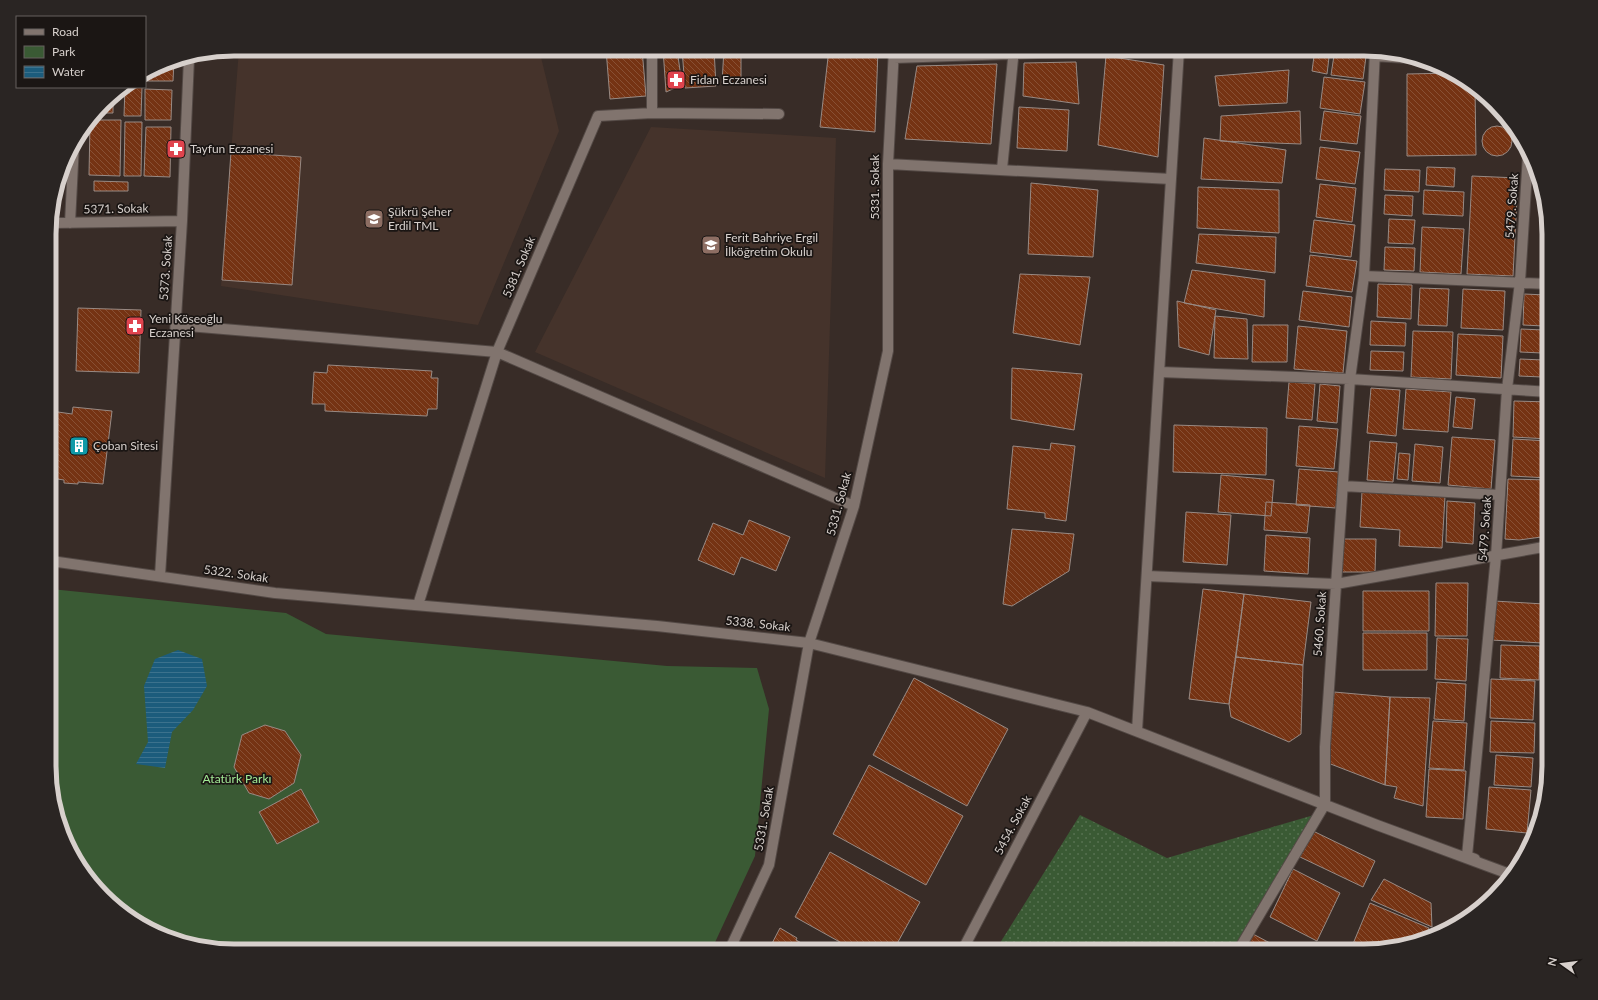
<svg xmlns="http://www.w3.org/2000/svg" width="1598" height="1000" viewBox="0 0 1598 1000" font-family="Lato,sans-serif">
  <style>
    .built { fill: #45332b }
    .grass { fill: url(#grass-dots) }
    .green { fill: #3a5a34 }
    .water { fill: url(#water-rules) }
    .building { fill: url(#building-back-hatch); stroke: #988a84 }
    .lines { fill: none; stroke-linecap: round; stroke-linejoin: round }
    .minor-casing { stroke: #534945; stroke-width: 12 }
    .minor { stroke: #81746e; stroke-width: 10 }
    .labels { text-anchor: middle; stroke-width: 3.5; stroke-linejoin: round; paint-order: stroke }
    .poi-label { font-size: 12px; fill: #d7d0cc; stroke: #1b1614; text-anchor: start }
    .street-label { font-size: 12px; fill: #d7d0cc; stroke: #1b1614 }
    .park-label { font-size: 12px; fill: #a2e995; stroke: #1b1614 }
    .rim { fill: none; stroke: #d7d0cc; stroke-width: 5 }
  </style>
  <defs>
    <pattern id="grass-dots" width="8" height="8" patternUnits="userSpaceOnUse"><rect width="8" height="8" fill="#3a5a34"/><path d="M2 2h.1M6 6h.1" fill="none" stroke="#567150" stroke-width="1.8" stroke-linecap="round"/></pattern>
    <pattern id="water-rules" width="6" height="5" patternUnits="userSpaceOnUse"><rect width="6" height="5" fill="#1c5c7c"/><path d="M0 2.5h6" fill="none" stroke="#3c728d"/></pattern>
    <pattern id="building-back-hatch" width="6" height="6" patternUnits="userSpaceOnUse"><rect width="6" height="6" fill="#753313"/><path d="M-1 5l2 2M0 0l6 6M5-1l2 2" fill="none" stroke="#885034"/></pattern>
  </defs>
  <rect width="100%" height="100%" fill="#382c27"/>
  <path class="built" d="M 239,49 L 539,49 L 559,131 L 478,325 L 221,286 Z
    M 651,127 L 836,138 L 825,478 L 535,352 Z"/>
  <path class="grass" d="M 1080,815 L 1167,858 L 1314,815 L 1232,951 L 995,951 Z"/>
  <path class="green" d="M 51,589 L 286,613 L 326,634 L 667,666 L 757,668 L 769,709 L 755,856 L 711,951 L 233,951 L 186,945 L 131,920 L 80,869 L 51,790 Z"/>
  <path class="water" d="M 178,650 L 202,659 L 207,686 L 193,710 L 172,732 L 165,768 L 136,764 L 148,742 L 144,686 L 155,659 Z"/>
  <path class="building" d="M 606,49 L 642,49 L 646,96 L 610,99 Z
    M 663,49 L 677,49 L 682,85 L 666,92 Z
    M 682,49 L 714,49 L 716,86 L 685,88 Z
    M 724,49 L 741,49 L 741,83 L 722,83 Z
    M 829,49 L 878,49 L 875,132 L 820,127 Z
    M 1315,49 L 1330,49 L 1327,74 L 1312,71 Z
    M 1335,49 L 1367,49 L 1363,79 L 1331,75 Z
    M 1106,56 L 1164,65 L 1158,157 L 1098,145 Z
    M 174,61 L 173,81 L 145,81 L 145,74 L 163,63 Z
    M 1076,62 L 1079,104 L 1023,96 L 1024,63 Z
    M 997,64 L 991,144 L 905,139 L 917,66 Z
    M 1289,70 L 1287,103 L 1219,106 L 1215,76 Z
    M 1453,73 L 1467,80 L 1475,89 L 1476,155 L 1407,156 L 1407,74 Z
    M 1324,77 L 1365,82 L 1360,114 L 1320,108 Z
    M 125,87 L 142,87 L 141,116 L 124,116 Z
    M 145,89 L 172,90 L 171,120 L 145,120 Z
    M 113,94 L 113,113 L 98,113 L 112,95 Z
    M 1019,107 L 1069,110 L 1067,151 L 1017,148 Z
    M 1300,111 L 1301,144 L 1220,141 L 1221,116 Z
    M 1324,111 L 1361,116 L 1357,144 L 1320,140 Z
    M 93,120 L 121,120 L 120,176 L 89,175 L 90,123 Z
    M 125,122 L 142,122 L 141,176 L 124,176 Z
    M1482 141a15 15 0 1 1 30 0a15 15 0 1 1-30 0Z
    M 146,127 L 171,127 L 170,177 L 144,176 Z
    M 1204,138 L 1286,150 L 1282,183 L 1201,179 Z
    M 1320,147 L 1360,152 L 1355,184 L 1316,179 Z
    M 231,152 L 301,157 L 292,285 L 222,280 Z
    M 1427,167 L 1455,168 L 1454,187 L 1426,185 Z
    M 1385,169 L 1420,170 L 1419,192 L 1384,190 Z
    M 1472,176 L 1518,178 L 1513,276 L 1467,274 Z
    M 94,181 L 128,182 L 128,191 L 94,191 Z
    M 1031,183 L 1098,190 L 1093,257 L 1028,254 Z
    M 1320,184 L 1356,188 L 1352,222 L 1316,217 Z
    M 1198,187 L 1279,190 L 1279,233 L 1197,228 Z
    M 1424,190 L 1464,192 L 1463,216 L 1423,214 Z
    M 1385,195 L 1413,196 L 1412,216 L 1384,214 Z
    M 1389,219 L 1415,220 L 1413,244 L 1388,243 Z
    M 1314,220 L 1355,225 L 1351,257 L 1310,252 Z
    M 1422,227 L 1464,229 L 1461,274 L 1420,272 Z
    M 1199,234 L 1276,237 L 1275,273 L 1196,263 Z
    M 1385,247 L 1415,248 L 1414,271 L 1384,270 Z
    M 1310,255 L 1357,261 L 1352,292 L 1306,286 Z
    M 1192,270 L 1265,280 L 1264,317 L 1184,303 Z
    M 1020,274 L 1090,277 L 1080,345 L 1013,333 Z
    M 1378,284 L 1412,285 L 1411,319 L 1377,317 Z
    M 1420,288 L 1449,289 L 1447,326 L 1418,325 Z
    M 1463,289 L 1505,291 L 1503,330 L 1461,328 Z
    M 1303,291 L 1352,297 L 1349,327 L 1299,320 Z
    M 1524,294 L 1546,295 L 1544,326 L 1523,325 Z
    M 1177,301 L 1216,310 L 1209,355 L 1179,347 Z
    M 78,308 L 141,310 L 139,373 L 76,371 Z
    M 1215,316 L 1247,319 L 1248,359 L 1214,358 Z
    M 1371,321 L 1406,323 L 1405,346 L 1370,345 Z
    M 1253,325 L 1288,325 L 1287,362 L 1252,362 Z
    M 1298,326 L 1347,331 L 1343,373 L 1294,369 Z
    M 1521,329 L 1543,330 L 1542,353 L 1520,352 Z
    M 1413,331 L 1453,332 L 1451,379 L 1411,377 Z
    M 1458,334 L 1503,336 L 1501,378 L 1456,375 Z
    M 1547,335 L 1549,335 L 1549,373 L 1545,373 Z
    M 1371,351 L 1404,352 L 1403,371 L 1370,370 Z
    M 1520,359 L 1543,360 L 1542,377 L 1519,376 Z
    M 328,365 L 432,371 L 431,378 L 438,378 L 437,409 L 428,409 L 427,416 L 325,411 L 325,404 L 312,404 L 314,372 L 327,373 Z
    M 1012,368 L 1082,374 L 1074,430 L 1011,419 Z
    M 1289,382 L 1315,384 L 1312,420 L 1286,418 Z
    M 1320,384 L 1340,386 L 1337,423 L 1317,421 Z
    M 1371,388 L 1400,390 L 1396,436 L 1367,433 Z
    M 1406,389 L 1451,392 L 1448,432 L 1403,429 Z
    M 1456,397 L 1475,399 L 1472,429 L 1453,427 Z
    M 1514,401 L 1549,402 L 1549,439 L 1513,437 Z
    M 73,407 L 112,411 L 103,484 L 78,482 L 78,484 L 64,483 L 64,480 L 51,478 L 51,411 L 72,414 Z
    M 1174,425 L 1267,428 L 1266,475 L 1173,472 Z
    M 1299,426 L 1338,429 L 1334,469 L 1296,466 Z
    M 1452,437 L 1495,440 L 1491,489 L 1448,485 Z
    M 1513,439 L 1549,441 L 1549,478 L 1511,476 Z
    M 1370,441 L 1397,443 L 1393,482 L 1367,480 Z
    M 1051,443 L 1075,446 L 1066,521 L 1045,518 L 1045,513 L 1007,509 L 1013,446 L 1050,450 Z
    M 1415,444 L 1443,447 L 1440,483 L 1412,481 Z
    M 1399,453 L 1410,454 L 1408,480 L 1397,479 Z
    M 1299,469 L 1339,472 L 1336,508 L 1296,505 Z
    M 1221,475 L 1274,480 L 1271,516 L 1218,512 Z
    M 1508,479 L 1549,480 L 1549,536 L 1519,540 L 1505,539 Z
    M 1362,492 L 1445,496 L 1442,548 L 1399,546 L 1400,530 L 1360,527 Z
    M 1447,501 L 1475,503 L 1473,544 L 1446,542 Z
    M 1266,502 L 1310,505 L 1307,533 L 1264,530 Z
    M 1186,512 L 1231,515 L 1227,565 L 1183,562 Z
    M 749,520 L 790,537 L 776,571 L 741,557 L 734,575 L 698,560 L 713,523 L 743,535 Z
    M 1012,529 L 1074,534 L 1069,571 L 1012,606 L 1003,604 Z
    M 1266,535 L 1310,538 L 1308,574 L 1264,571 Z
    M 1341,539 L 1376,539 L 1375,572 L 1341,572 Z
    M 1436,583 L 1468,583 L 1467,636 L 1435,636 Z
    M 1203,589 L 1244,594 L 1229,704 L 1189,699 Z
    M 1363,591 L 1429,591 L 1429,631 L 1363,631 Z
    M 1244,594 L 1311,602 L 1303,665 L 1236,657 Z
    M 1494,601 L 1544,604 L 1542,643 L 1491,640 Z
    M 1363,633 L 1427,633 L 1427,670 L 1363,670 Z
    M 1437,638 L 1468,639 L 1466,681 L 1435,679 Z
    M 1501,645 L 1540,646 L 1539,680 L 1500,678 Z
    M 1236,657 L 1303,665 L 1301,734 L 1289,742 L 1231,717 L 1229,704 Z
    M 1543,675 L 1549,676 L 1549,716 L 1542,716 Z
    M 914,678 L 1008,729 L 967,806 L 873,755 Z
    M 1491,679 L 1535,681 L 1533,720 L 1490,718 Z
    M 1437,682 L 1466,684 L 1464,721 L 1434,719 Z
    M 1334,692 L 1390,697 L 1385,785 L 1328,763 Z
    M 1390,697 L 1430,698 L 1423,806 L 1394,798 L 1397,787 L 1385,785 Z
    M 1545,719 L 1549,719 L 1549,778 L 1546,789 L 1540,789 Z
    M 1433,721 L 1467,723 L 1464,770 L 1429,768 Z
    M 1491,721 L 1535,723 L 1534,753 L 1490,752 Z
    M 265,725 L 285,731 L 301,755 L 294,783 L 269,799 L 249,793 L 234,767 L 242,735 Z
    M 1496,755 L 1533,758 L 1531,787 L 1494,785 Z
    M 869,765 L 963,816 L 926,885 L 833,834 Z
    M 1429,769 L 1466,771 L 1463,819 L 1426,817 Z
    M 1489,787 L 1531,790 L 1527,833 L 1486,829 Z
    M 301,789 L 319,822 L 277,844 L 259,812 Z
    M 1313,831 L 1375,861 L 1363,887 L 1300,857 Z
    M 830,852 L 920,902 L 893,951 L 856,951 L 795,917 Z
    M 1293,869 L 1340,893 L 1317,941 L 1270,917 Z
    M 1384,879 L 1431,903 L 1432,927 L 1371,900 Z
    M 1370,903 L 1429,928 L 1426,936 L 1376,951 L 1350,951 Z
    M 780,928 L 797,938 L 796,940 L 816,951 L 768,951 Z
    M 1253,934 L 1285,951 L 1245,951 Z"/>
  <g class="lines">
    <g class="minor-casing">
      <path id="minor" d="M 1375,51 L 1364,276 L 1549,284
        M 1375,56 L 1424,59
        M 894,58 L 1156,49
        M 652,113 L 652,49
        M 888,164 L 1171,179
        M 1002,169 L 1014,49
        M 51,223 L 182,221
        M 70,223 L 74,144
        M 176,325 L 497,352 L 854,506
        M 1160,372 L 1350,379 L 1549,392
        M 1343,486 L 1500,495
        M 51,561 L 275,593 L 657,626 L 809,643 L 1087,712 L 1377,825 L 1512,875
        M 160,576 L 182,221 L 189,58
        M 1147,576 L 1336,584 L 1549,546
        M 418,605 L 497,352 L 598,116 L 652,113 L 779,114
        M 1137,731 L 1179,49
        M 1475,859 L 1467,856 L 1496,556 L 1507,389 L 1520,282 L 1528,155
        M 729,951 L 769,865 L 809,643 L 854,506 L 888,351 L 888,164 L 894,49
        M 962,951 L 1087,712
        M 1238,951 L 1325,804 L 1325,747 L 1350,379 L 1364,276"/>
    </g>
    <use href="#minor" class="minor"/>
  </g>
  <defs>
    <g id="pharmacy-square" transform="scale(1)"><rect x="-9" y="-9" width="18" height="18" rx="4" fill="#e0444e" stroke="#1b1614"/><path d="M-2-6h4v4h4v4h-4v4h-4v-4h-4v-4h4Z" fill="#fff"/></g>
    <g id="school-square" transform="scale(1)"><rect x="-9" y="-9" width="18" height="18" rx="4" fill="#8d6e63" stroke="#1b1614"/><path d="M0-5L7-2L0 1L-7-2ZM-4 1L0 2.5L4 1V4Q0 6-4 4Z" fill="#fff"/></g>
    <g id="building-square" transform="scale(1)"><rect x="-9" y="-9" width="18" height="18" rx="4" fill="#0f9aa8" stroke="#1b1614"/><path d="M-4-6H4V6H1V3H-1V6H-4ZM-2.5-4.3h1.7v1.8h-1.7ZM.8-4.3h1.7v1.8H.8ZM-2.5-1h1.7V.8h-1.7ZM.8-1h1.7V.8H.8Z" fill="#fff"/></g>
  </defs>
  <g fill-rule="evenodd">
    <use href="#pharmacy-square" x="676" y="80"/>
    <use href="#pharmacy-square" x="176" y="149"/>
    <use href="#school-square" x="374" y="219"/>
    <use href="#school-square" x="711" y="245"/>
    <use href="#pharmacy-square" x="135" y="326"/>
    <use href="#building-square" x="79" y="446"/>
  </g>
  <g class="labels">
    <g class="poi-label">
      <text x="690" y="84">Fidan Eczanesi</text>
      <text x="190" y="153">Tayfun Eczanesi</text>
      <text x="388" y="216">Şükrü Şeher<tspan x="388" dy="14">Erdil TML</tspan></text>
      <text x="725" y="242">Ferit Bahriye Ergil<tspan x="725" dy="14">İlköğretim Okulu</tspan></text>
      <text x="149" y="323">Yeni Köseoğlu<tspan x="149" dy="14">Eczanesi</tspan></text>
      <text x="93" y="450">Çoban Sitesi</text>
    </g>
    <g class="street-label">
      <text transform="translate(875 187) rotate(-90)" y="4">5331. Sokak</text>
      <text transform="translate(1512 206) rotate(-86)" y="4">5479. Sokak</text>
      <text transform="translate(116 209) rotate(-1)" y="4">5371. Sokak</text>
      <text transform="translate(519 267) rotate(-67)" y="4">5381. Sokak</text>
      <text transform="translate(166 268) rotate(-86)" y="4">5373. Sokak</text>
      <text transform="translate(839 504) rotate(-75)" y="4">5331. Sokak</text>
      <text transform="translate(1485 529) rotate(-86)" y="4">5479. Sokak</text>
      <text transform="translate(236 574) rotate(8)" y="4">5322. Sokak</text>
      <text transform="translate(758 624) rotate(6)" y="4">5338. Sokak</text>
      <text transform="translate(1320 624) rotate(-86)" y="4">5460. Sokak</text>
      <text transform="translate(764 819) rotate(-80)" y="4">5331. Sokak</text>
      <text transform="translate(1013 825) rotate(-62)" y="4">5454. Sokak</text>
    </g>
    <g class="park-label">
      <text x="237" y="783">Atatürk Parkı</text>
    </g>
  </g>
  <path d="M0 0H1598V1000H0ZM234 56H1364A178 178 0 0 1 1542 234V766A178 178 0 0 1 1364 944H234A178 178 0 0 1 56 766V234A178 178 0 0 1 234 56Z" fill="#2a2523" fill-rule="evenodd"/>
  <path class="rim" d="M234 56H1364A178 178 0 0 1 1542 234V766A178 178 0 0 1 1364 944H234A178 178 0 0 1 56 766V234A178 178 0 0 1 234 56Z"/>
  <rect x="16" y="16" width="130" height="72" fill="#1b1614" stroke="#66605e"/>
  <rect x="24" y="29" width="20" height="6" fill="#81746e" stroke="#66605e"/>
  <text x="52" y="36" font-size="12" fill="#d7d0cc">Road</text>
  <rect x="24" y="46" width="20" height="12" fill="#3a5a34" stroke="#66605e"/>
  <text x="52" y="56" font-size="12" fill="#d7d0cc">Park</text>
  <rect x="24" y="66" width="20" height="12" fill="url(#water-rules)" stroke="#66605e"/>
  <text x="52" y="76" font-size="12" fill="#d7d0cc">Water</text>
  <g transform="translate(1562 964) rotate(284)" stroke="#1b1614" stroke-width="3" paint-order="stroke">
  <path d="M0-3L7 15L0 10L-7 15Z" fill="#d7d0cc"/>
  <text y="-6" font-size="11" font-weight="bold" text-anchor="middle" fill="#d7d0cc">N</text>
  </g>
</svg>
